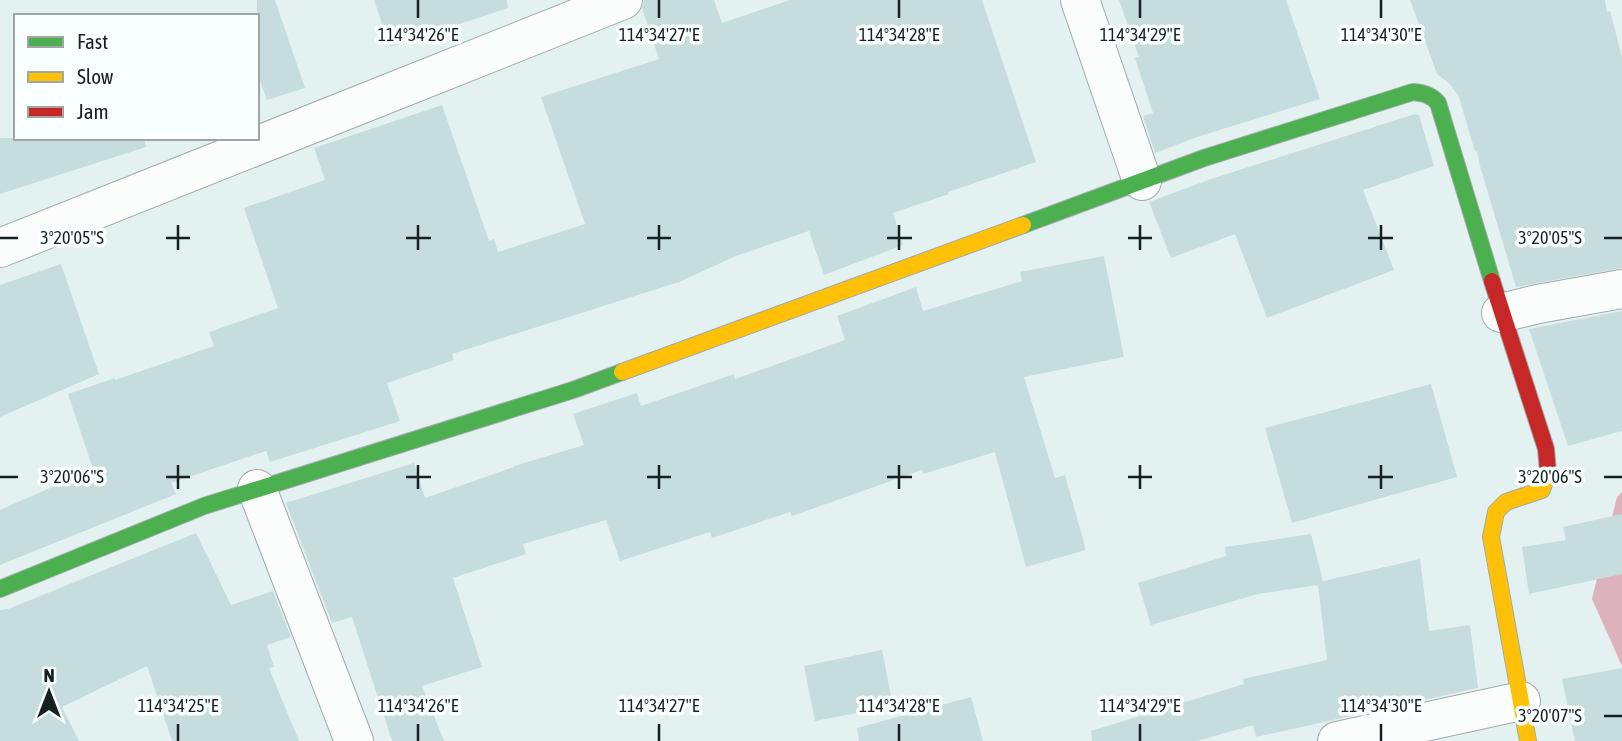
<svg xmlns="http://www.w3.org/2000/svg" width="1622" height="741" viewBox="0 0 1622 741" font-family="'Asap Condensed',sans-serif">
  <style>
    .water { fill: #dcb2bc }
    .building { fill: #c7dddd }
    .lines { fill: none; stroke-linecap: round; stroke-linejoin: round }
    .street-casing { stroke: #a1aaaa; stroke-width: 40 }
    .fast-casing { stroke: #a1aaaa; stroke-width: 18 }
    .slow-casing { stroke: #a1aaaa; stroke-width: 18 }
    .jam-casing { stroke: #a1aaaa; stroke-width: 18 }
    .street { stroke: #fbfdfd; stroke-width: 38 }
    .fast { stroke: #4caf50; stroke-width: 16 }
    .slow { stroke: #ffc107; stroke-width: 16 }
    .jam { stroke: #c62828; stroke-width: 16 }
    .ticks { fill: none; stroke: #172020; stroke-width: 2.5 }
    .ticks-label { font-size: 18px; text-anchor: middle; fill: #172020; stroke: #faffff; stroke-width: 7; stroke-linejoin: round; paint-order: stroke }
  </style>
  <rect width="100%" height="100%" fill="#e4f1f1"/>
  <path class="water" d="M 1622,492 L 1622,666 L 1592,599 L 1617,497 Z"/>
  <path class="building" d="M 257,0 L 275,0 L 305,88 L 267,100 L 257,72 Z
    M 374,0 L 507,0 L 508,8 L 390,47 Z
    M 644,0 L 714,0 L 722,23 L 790,0 L 982,0 L 1036,162 L 948,192 L 949,194 L 893,213 L 903,245 L 824,275 L 809,231 L 736,256 L 679,282 L 452,354 L 454,360 L 387,383 L 400,421 L 270,462 L 266,451 L 171,483 L 176,494 L 0,565 L 0,510 L 93,469 L 68,394 L 115,378 L 115,380 L 214,346 L 209,332 L 278,308 L 244,208 L 325,180 L 314,148 L 442,105 L 489,241 L 494,239 L 498,252 L 585,224 L 541,97 L 659,59 L 642,8 Z
    M 1119,0 L 1286,0 L 1320,99 L 1197,137 L 1155,153 L 1143,116 L 1153,113 L 1135,58 L 1139,57 Z
    M 1410,0 L 1605,0 L 1607,12 L 1610,11 L 1622,57 L 1622,268 L 1516,287 L 1480,166 L 1477,151 L 1475,152 L 1459,97 L 1450,84 L 1437,74 Z
    M 1415,114 L 1419,115 L 1434,166 L 1363,190 L 1394,270 L 1267,318 L 1235,234 L 1171,258 L 1149,202 L 1211,179 Z
    M 0,138 L 144,138 L 146,147 L 0,194 Z
    M 1104,256 L 1124,357 L 1024,377 L 1055,478 L 1065,475 L 1086,550 L 1026,567 L 995,452 L 923,474 L 922,470 L 792,516 L 790,512 L 712,538 L 710,532 L 620,561 L 606,520 L 523,544 L 526,554 L 453,578 L 482,667 L 422,686 L 444,741 L 392,741 L 352,617 L 332,623 L 286,503 L 414,463 L 425,498 L 514,467 L 514,466 L 584,445 L 573,414 L 637,393 L 641,406 L 734,374 L 735,379 L 845,340 L 837,316 L 916,287 L 923,311 L 1022,281 L 1020,272 Z
    M 61,264 L 99,374 L 0,417 L 0,285 Z
    M 1622,311 L 1622,431 L 1568,446 L 1529,329 Z
    M 1431,384 L 1457,477 L 1292,523 L 1265,428 Z
    M 1622,514 L 1622,574 L 1529,594 L 1522,547 L 1566,540 L 1563,527 Z
    M 196,533 L 231,605 L 273,591 L 291,637 L 267,645 L 274,667 L 269,668 L 299,741 L 172,741 L 147,666 L 62,707 L 79,741 L 0,741 L 0,610 L 8,609 Z
    M 1311,534 L 1323,581 L 1420,559 L 1429,631 L 1470,625 L 1478,688 L 1256,737 L 1253,725 L 1197,741 L 1092,741 L 1091,731 L 1244,684 L 1243,679 L 1327,660 L 1318,585 L 1258,594 L 1151,625 L 1138,583 L 1226,556 L 1225,547 Z
    M 882,650 L 893,706 L 815,721 L 804,666 Z
    M 1622,668 L 1622,741 L 1575,741 L 1562,679 Z
    M 971,697 L 983,741 L 859,741 L 857,728 Z"/>
  <g class="lines">
    <g class="street-casing">
      <path id="street" d="M 1080,0 L 1142,181
        M 0,248 L 623,0
        M 1501,313 L 1538,304 L 1622,289
        M 257,489 L 354,741
        M 1337,741 L 1521,701"/>
    </g>
    <g class="fast-casing">
      <path id="fast" d="M 1023,225 L 1204,158 L 1413,92 C 1424,93 1431,95 1438,103 L 1492,281
        M 0,589 L 204,506 L 573,390 L 622,372"/>
    </g>
    <g class="slow-casing">
      <path id="slow" d="M 622,372 L 1023,225
        M 1528,741 L 1491,537 L 1496,512 L 1506,502 L 1542,490 L 1548,472"/>
    </g>
    <g class="jam-casing">
      <path id="jam" d="M 1492,281 L 1546,449 L 1548,472"/>
    </g>
    <use href="#street" class="street"/>
    <use href="#fast" class="fast"/>
    <use href="#slow" class="slow"/>
    <use href="#jam" class="jam"/>
  </g>
  <path class="ticks" d="M 418,0 L 418,18M 659,0 L 659,18M 899,0 L 899,18M 1140,0 L 1140,18M 1381,0 L 1381,18M 178,225 L 178,250M 418,225 L 418,250M 659,225 L 659,250M 899,225 L 899,250M 1140,225 L 1140,250M 1381,225 L 1381,250M 0,238 L 18,238M 166,238 L 190,238M 406,238 L 431,238M 647,238 L 671,238M 887,238 L 912,238M 1128,238 L 1152,238M 1368,238 L 1393,238M 1604,238 L 1622,238M 178,465 L 178,489M 418,465 L 418,489M 659,465 L 659,489M 899,465 L 899,489M 1140,465 L 1140,489M 1381,465 L 1381,489M 0,477 L 18,477M 166,477 L 190,477M 406,477 L 431,477M 647,477 L 671,477M 887,477 L 912,477M 1128,477 L 1152,477M 1368,477 L 1393,477M 1604,477 L 1622,477M 1604,716 L 1622,716M 178,724 L 178,741M 418,724 L 418,741M 659,724 L 659,741M 899,724 L 899,741M 1140,724 L 1140,741M 1381,724 L 1381,741"/>
  <g class="ticks-label">
    <text x="418" y="41">114°34'26"E</text>
    <text x="659" y="41">114°34'27"E</text>
    <text x="899" y="41">114°34'28"E</text>
    <text x="1140" y="41">114°34'29"E</text>
    <text x="1381" y="41">114°34'30"E</text>
    <text x="72" y="244">3°20'05"S</text>
    <text x="1550" y="244">3°20'05"S</text>
    <text x="72" y="483">3°20'06"S</text>
    <text x="1550" y="483">3°20'06"S</text>
    <text x="178" y="712">114°34'25"E</text>
    <text x="418" y="712">114°34'26"E</text>
    <text x="659" y="712">114°34'27"E</text>
    <text x="899" y="712">114°34'28"E</text>
    <text x="1140" y="712">114°34'29"E</text>
    <text x="1381" y="712">114°34'30"E</text>
    <text x="1550" y="722">3°20'07"S</text>
  </g>
  <rect x="14" y="14" width="245" height="126" fill="#faffff" stroke="#9fa6a6" stroke-width="2"/>
  <rect x="28" y="37" width="35" height="10" fill="#4caf50" stroke="#9fa6a6" stroke-width="2"/>
  <text x="77" y="49" font-size="21" fill="#172020">Fast</text>
  <rect x="28" y="72" width="35" height="10" fill="#ffc107" stroke="#9fa6a6" stroke-width="2"/>
  <text x="77" y="84" font-size="21" fill="#172020">Slow</text>
  <rect x="28" y="107" width="35" height="10" fill="#c62828" stroke="#9fa6a6" stroke-width="2"/>
  <text x="77" y="119" font-size="21" fill="#172020">Jam</text>
  <g transform="translate(49 692)" stroke="#faffff" stroke-width="5" paint-order="stroke">
  <path d="M0-5L12 26L0 18L-12 26Z" fill="#172020"/>
  <text y="-10" font-size="19" font-weight="bold" text-anchor="middle" fill="#172020">N</text>
  </g>
</svg>
